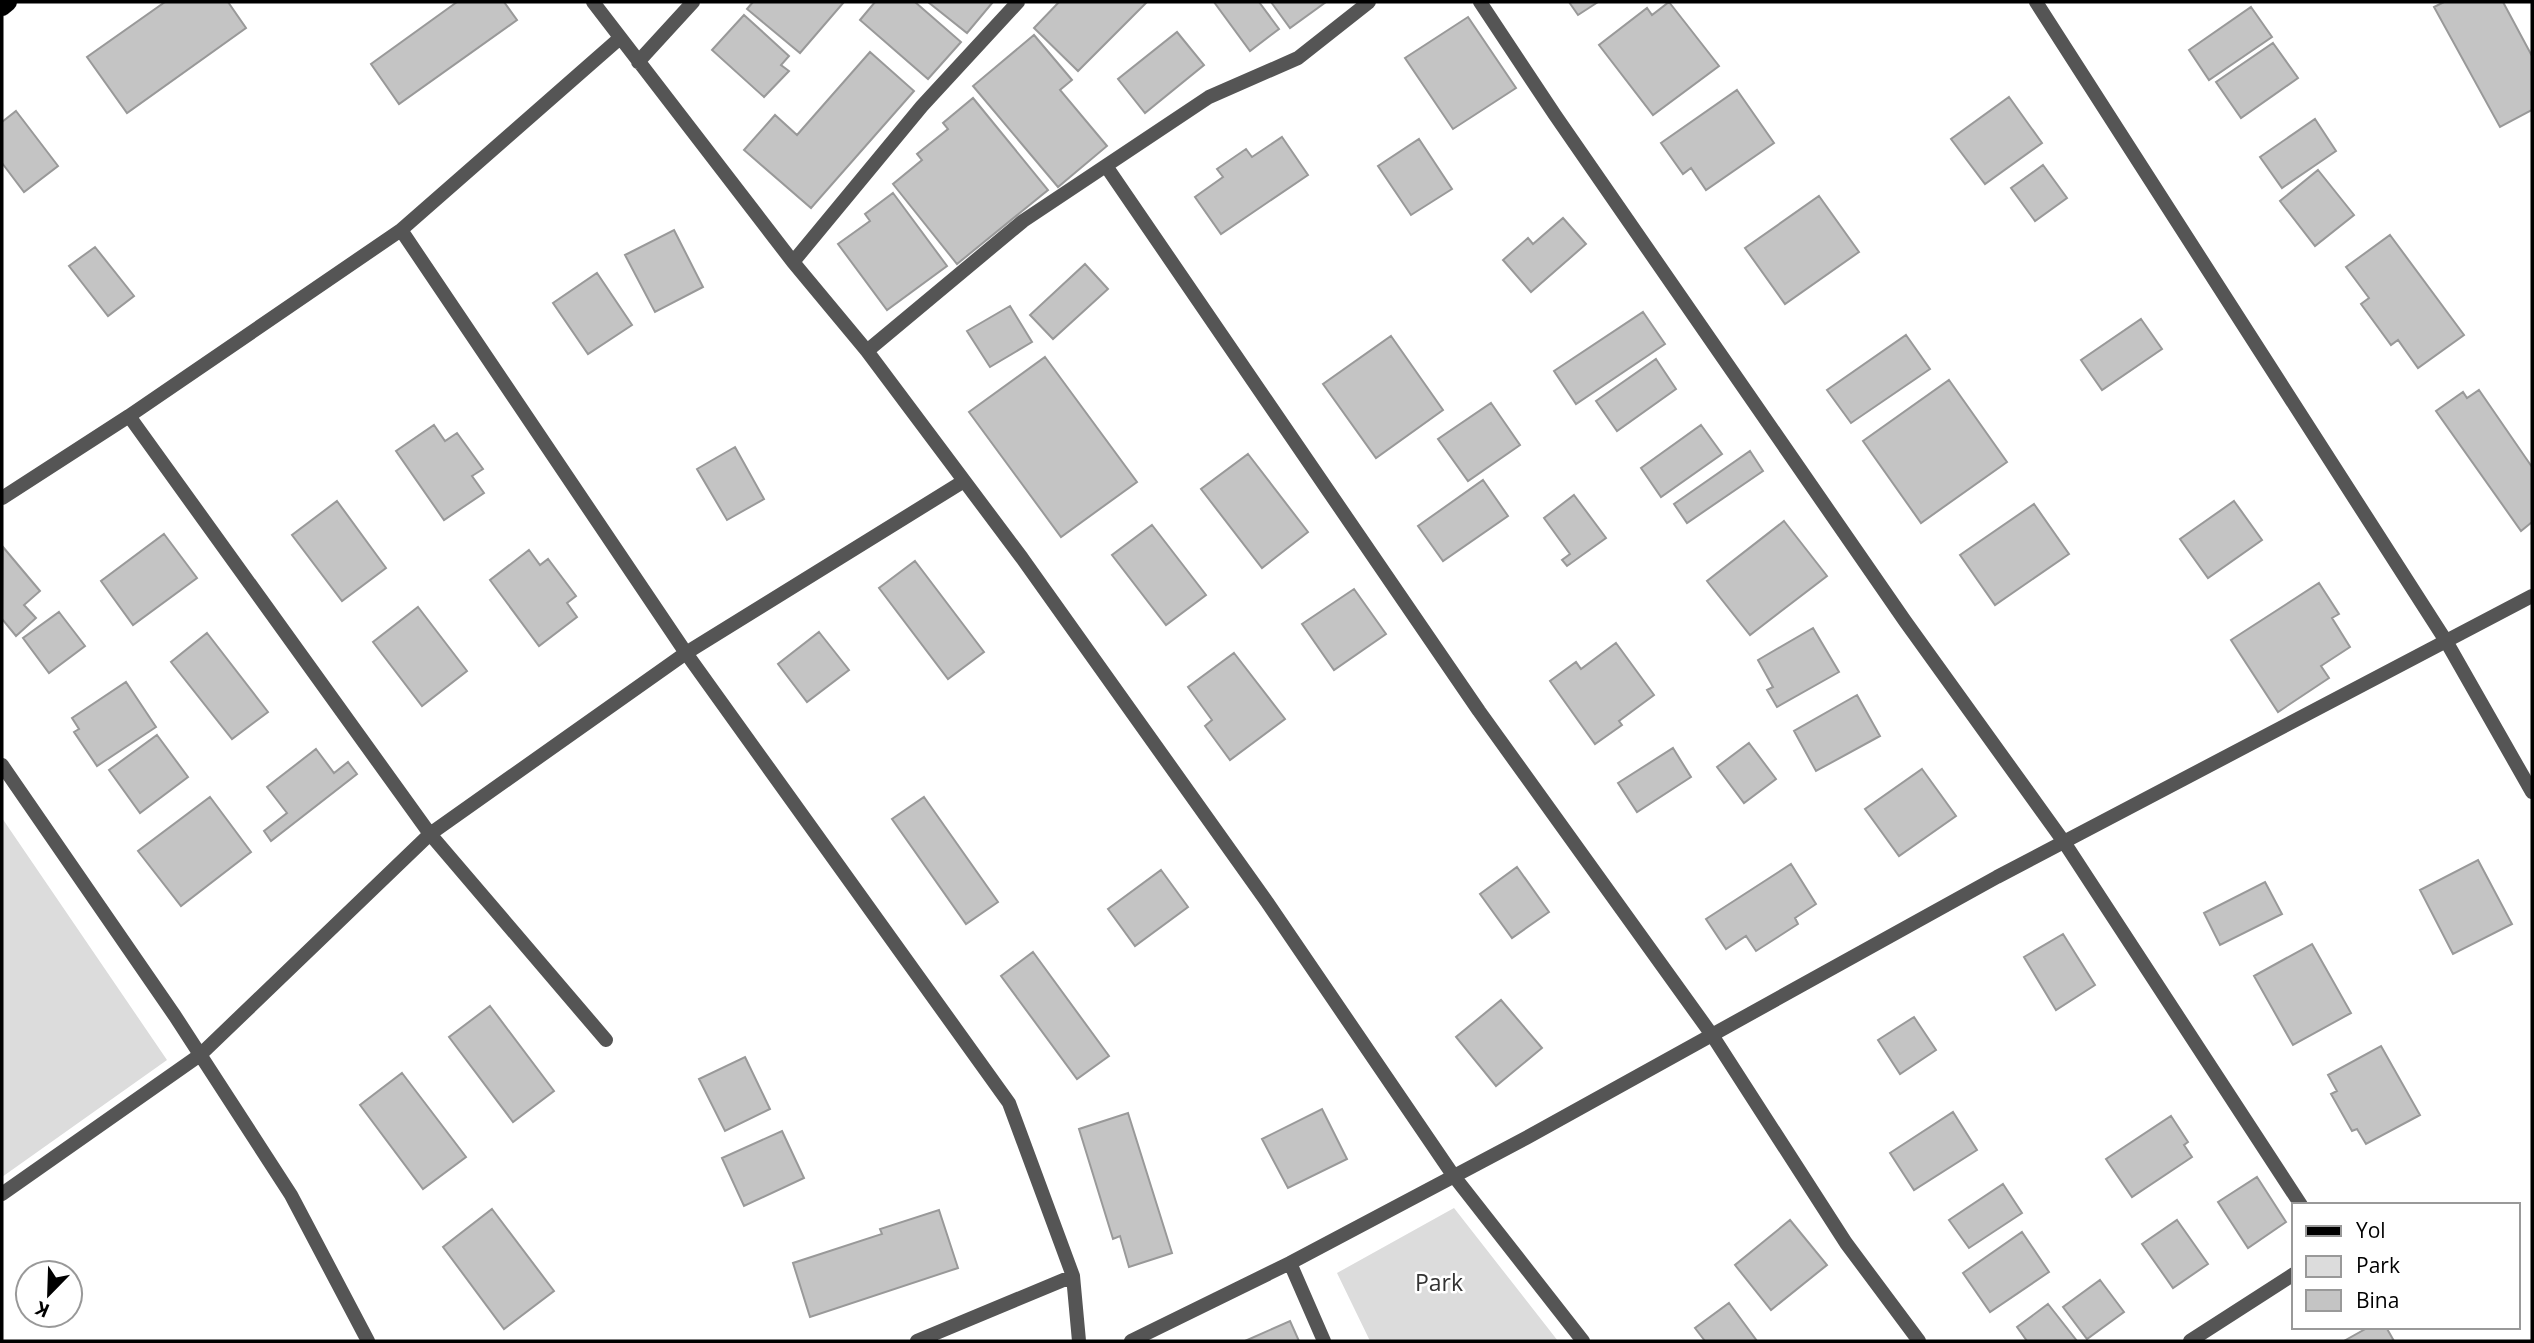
<svg xmlns="http://www.w3.org/2000/svg" width="2534" height="1343" viewBox="0 0 2534 1343" font-family="'Open Sans',sans-serif">
  <style>
    .green { fill: #dcdcdc }
    .building { fill: #c4c4c4; stroke: #999; stroke-width: 2 }
    .lines { fill: none; stroke-linecap: round; stroke-linejoin: round }
    .primary-casing { stroke: #dbdbdb; stroke-width: 19 }
    .street { stroke: #555; stroke-width: 14 }
    .primary { stroke: #000; stroke-width: 18 }
    .labels { text-anchor: middle; stroke-width: 5; stroke-linejoin: round; paint-order: stroke }
    .park-label { font-size: 23px; fill: #333; stroke: #fff }
  </style>
  <rect width="100%" height="100%" fill="#fff"/>
  <path class="green" d="M 2,818 L 167,1060 L 2,1177 Z
    M 1454,1208 L 1558,1341 L 1370,1341 L 1337,1273 Z"/>
  <path class="building" d="M 165,2 L 228,2 L 246,28 L 127,113 L 87,57 Z
    M 457,2 L 504,2 L 517,20 L 399,104 L 371,64 Z
    M 753,2 L 844,2 L 800,53 L 747,9 Z
    M 875,2 L 915,2 L 961,42 L 928,79 L 860,20 Z
    M 928,2 L 993,2 L 967,33 Z
    M 1059,2 L 1147,2 L 1078,71 L 1034,28 Z
    M 1214,2 L 1259,2 L 1279,29 L 1250,51 Z
    M 1271,2 L 1326,2 L 1290,28 Z
    M 1569,2 L 1598,2 L 1578,15 Z
    M 1669,2 L 1719,66 L 1653,115 L 1599,45 L 1647,8 L 1652,15 Z
    M 2444,2 L 2503,2 L 2532,56 L 2532,110 L 2500,127 L 2434,7 Z
    M 2251,7 L 2272,37 L 2209,80 L 2189,50 Z
    M 744,15 L 789,56 L 781,65 L 789,71 L 764,97 L 712,50 Z
    M 1468,17 L 1516,88 L 1453,129 L 1405,58 Z
    M 1177,32 L 1204,65 L 1145,113 L 1118,79 Z
    M 1034,35 L 1072,80 L 1060,90 L 1107,146 L 1058,187 L 973,86 Z
    M 2273,43 L 2298,78 L 2241,118 L 2216,82 Z
    M 870,52 L 914,91 L 811,208 L 744,150 L 775,115 L 797,135 Z
    M 1737,90 L 1774,143 L 1706,190 L 1691,168 L 1683,174 L 1661,143 Z
    M 2009,97 L 2042,143 L 1985,184 L 1951,139 Z
    M 973,98 L 1048,190 L 957,264 L 893,184 L 922,160 L 917,154 L 948,129 L 943,123 Z
    M 16,111 L 58,166 L 24,192 L 2,163 L 2,122 Z
    M 2315,119 L 2336,151 L 2282,188 L 2260,157 Z
    M 1282,137 L 1308,175 L 1221,234 L 1195,197 L 1223,177 L 1217,169 L 1246,149 L 1252,157 Z
    M 1419,139 L 1452,189 L 1411,215 L 1378,166 Z
    M 2043,165 L 2067,198 L 2035,221 L 2011,188 Z
    M 2318,170 L 2354,215 L 2315,246 L 2280,201 Z
    M 893,193 L 947,266 L 887,310 L 838,244 L 870,221 L 865,214 Z
    M 1819,196 L 1859,252 L 1785,304 L 1745,248 Z
    M 1563,218 L 1586,244 L 1531,292 L 1503,260 L 1528,238 L 1533,244 Z
    M 674,230 L 703,287 L 655,312 L 625,255 Z
    M 2390,235 L 2464,335 L 2418,368 L 2398,340 L 2391,345 L 2361,304 L 2369,298 L 2346,267 Z
    M 95,247 L 134,296 L 108,316 L 69,266 Z
    M 1085,264 L 1108,289 L 1053,339 L 1030,315 Z
    M 597,273 L 632,325 L 588,354 L 553,303 Z
    M 1010,306 L 1032,342 L 990,367 L 967,331 Z
    M 1643,312 L 1665,344 L 1576,404 L 1554,371 Z
    M 2141,319 L 2162,349 L 2102,390 L 2081,360 Z
    M 1906,335 L 1930,369 L 1851,423 L 1827,390 Z
    M 1391,336 L 1443,410 L 1376,458 L 1323,384 Z
    M 1045,357 L 1137,482 L 1061,537 L 969,412 Z
    M 1656,359 L 1676,389 L 1617,431 L 1596,401 Z
    M 1949,380 L 2007,462 L 1921,523 L 1863,441 Z
    M 2479,390 L 2532,467 L 2532,522 L 2521,531 L 2436,411 L 2463,392 L 2467,398 Z
    M 1491,403 L 1520,445 L 1468,481 L 1438,439 Z
    M 434,425 L 445,441 L 457,433 L 483,469 L 472,476 L 484,493 L 444,520 L 396,451 Z
    M 1701,425 L 1722,454 L 1661,497 L 1641,468 Z
    M 735,447 L 764,499 L 727,520 L 697,469 Z
    M 1750,451 L 1763,471 L 1687,523 L 1674,504 Z
    M 1248,454 L 1308,532 L 1262,568 L 1201,489 Z
    M 1483,480 L 1508,516 L 1443,561 L 1418,526 Z
    M 1574,495 L 1606,538 L 1567,566 L 1562,560 L 1570,554 L 1544,518 Z
    M 337,501 L 386,568 L 342,601 L 292,535 Z
    M 2234,501 L 2262,540 L 2208,578 L 2180,539 Z
    M 2034,504 L 2069,554 L 1995,605 L 1960,555 Z
    M 1784,521 L 1827,576 L 1750,635 L 1707,581 Z
    M 1152,525 L 1206,595 L 1166,625 L 1112,555 Z
    M 164,534 L 197,578 L 133,625 L 101,581 Z
    M 3,547 L 40,591 L 24,605 L 36,618 L 16,636 L 2,619 Z
    M 529,550 L 540,565 L 548,559 L 576,596 L 567,603 L 577,617 L 539,646 L 490,580 Z
    M 915,561 L 984,652 L 948,679 L 879,588 Z
    M 2319,583 L 2339,614 L 2332,618 L 2350,647 L 2321,666 L 2329,678 L 2278,712 L 2231,640 Z
    M 1354,589 L 1386,634 L 1334,670 L 1302,624 Z
    M 418,607 L 467,671 L 422,706 L 373,642 Z
    M 59,612 L 85,646 L 49,673 L 23,638 Z
    M 1813,628 L 1839,672 L 1777,707 L 1767,690 L 1773,687 L 1758,660 Z
    M 819,632 L 849,670 L 807,702 L 778,664 Z
    M 207,633 L 268,712 L 232,739 L 171,662 Z
    M 1616,643 L 1654,695 L 1619,721 L 1622,725 L 1595,744 L 1550,681 L 1576,662 L 1581,669 Z
    M 1234,653 L 1285,719 L 1230,760 L 1205,726 L 1212,720 L 1188,687 Z
    M 126,682 L 156,727 L 97,766 L 74,732 L 79,729 L 72,718 Z
    M 1857,695 L 1880,736 L 1816,771 L 1794,731 Z
    M 157,735 L 188,777 L 140,813 L 109,770 Z
    M 1749,743 L 1776,779 L 1744,803 L 1717,767 Z
    M 1673,748 L 1691,777 L 1637,812 L 1618,783 Z
    M 316,749 L 334,773 L 348,762 L 357,774 L 271,841 L 264,831 L 287,813 L 267,787 Z
    M 1922,769 L 1956,816 L 1899,856 L 1865,809 Z
    M 210,797 L 251,852 L 181,906 L 138,851 Z
    M 924,797 L 998,902 L 966,924 L 892,819 Z
    M 2478,860 L 2512,924 L 2453,954 L 2420,890 Z
    M 1791,864 L 1816,904 L 1795,918 L 1798,924 L 1756,951 L 1746,936 L 1726,949 L 1706,919 Z
    M 1517,867 L 1549,912 L 1512,938 L 1480,894 Z
    M 1161,870 L 1188,907 L 1135,946 L 1108,909 Z
    M 2265,882 L 2282,914 L 2220,945 L 2204,913 Z
    M 2063,934 L 2095,985 L 2056,1010 L 2024,957 Z
    M 2312,944 L 2351,1013 L 2293,1045 L 2254,976 Z
    M 1033,952 L 1109,1056 L 1077,1079 L 1001,976 Z
    M 1501,1000 L 1542,1048 L 1496,1086 L 1456,1037 Z
    M 490,1006 L 554,1091 L 513,1122 L 449,1037 Z
    M 1914,1017 L 1936,1050 L 1900,1074 L 1878,1040 Z
    M 2381,1046 L 2420,1115 L 2366,1144 L 2357,1129 L 2352,1131 L 2331,1094 L 2337,1091 L 2328,1075 Z
    M 745,1057 L 770,1109 L 725,1131 L 699,1079 Z
    M 402,1073 L 466,1157 L 423,1189 L 360,1105 Z
    M 1322,1109 L 1347,1159 L 1288,1188 L 1262,1139 Z
    M 1953,1112 L 1977,1150 L 1914,1190 L 1890,1153 Z
    M 1128,1113 L 1172,1253 L 1129,1267 L 1120,1236 L 1113,1239 L 1079,1129 Z
    M 2171,1116 L 2188,1142 L 2184,1145 L 2192,1157 L 2132,1197 L 2106,1159 Z
    M 782,1131 L 804,1178 L 744,1206 L 722,1158 Z
    M 2257,1177 L 2286,1222 L 2248,1248 L 2218,1202 Z
    M 2003,1184 L 2022,1213 L 1969,1248 L 1949,1220 Z
    M 492,1209 L 554,1291 L 504,1329 L 443,1247 Z
    M 939,1210 L 958,1268 L 810,1317 L 793,1263 L 882,1234 L 880,1229 Z
    M 1790,1220 L 1827,1265 L 1771,1310 L 1735,1265 Z
    M 2177,1220 L 2208,1264 L 2173,1288 L 2142,1244 Z
    M 2022,1232 L 2049,1272 L 1990,1312 L 1963,1273 Z
    M 2100,1280 L 2124,1312 L 2087,1339 L 2063,1307 Z
    M 1729,1303 L 1757,1341 L 1705,1341 L 1695,1328 Z
    M 2048,1304 L 2077,1341 L 2027,1341 L 2017,1327 Z
    M 1290,1321 L 1299,1341 L 1245,1341 Z
    M 2369,1327 L 2386,1327 L 2394,1341 L 2344,1341 Z"/>
  <g class="lines">
    <g class="primary-casing">
      <path id="primary" d="M 2,7 L 8,2"/>
    </g>
    <path class="street" d="M 593,2 L 793,262 L 867,351 L 1022,558 L 1267,902 L 1453,1175 L 1583,1341
      M 1480,2 L 1555,115 L 1905,621 L 2064,842 L 2301,1205
      M 2036,2 L 2446,641 L 2532,792
      M 638,62 L 693,2
      M 1106,166 L 1479,711 L 1712,1035 L 1846,1243 L 1919,1341
      M 401,230 L 686,653 L 1009,1103 L 1073,1276 L 1079,1341
      M 793,262 L 922,106 L 1018,2
      M 867,351 L 1023,221 L 1209,97 L 1298,58 L 1369,2
      M 129,416 L 430,834 L 686,653 L 964,481
      M 2,498 L 129,416 L 401,230 L 620,38
      M 2,765 L 175,1016 L 291,1195 L 368,1341
      M 2,1194 L 200,1055 L 430,834 L 606,1040
      M 1290,1263 L 1324,1341
      M 917,1341 L 1073,1276
      M 1131,1341 L 1290,1263 L 1526,1138 L 1997,877 L 2532,596
      M 2190,1341 L 2294,1274"/>
    <use href="#primary" class="primary"/>
  </g>
  <g class="labels">
    <g class="park-label">
      <text x="1439" y="1291">Park</text>
    </g>
  </g>
  <rect width="2534" height="1343" fill="none" stroke="#000000" stroke-width="7"/>
  <rect x="2292" y="1203" width="228" height="126" fill="#ffffff" stroke="#999999" stroke-width="2"/>
  <rect x="2306" y="1226" width="35" height="10" fill="#000000" stroke="#999999" stroke-width="2"/>
  <text x="2356" y="1238" font-size="21" fill="#000000">Yol</text>
  <rect x="2306" y="1256" width="35" height="21" fill="#dcdcdc" stroke="#999999" stroke-width="2"/>
  <text x="2356" y="1273" font-size="21" fill="#000000">Park</text>
  <rect x="2306" y="1290" width="35" height="21" fill="#c4c4c4" stroke="#999999" stroke-width="2"/>
  <text x="2356" y="1308" font-size="21" fill="#000000">Bina</text>
  <g transform="translate(49 1294) rotate(203)"><circle r="33" fill="#ffffff" stroke="#999999" stroke-width="2"/>
  <path d="M0-5L12 26L0 18L-12 26Z" fill="#000000"/>
  <text y="-10" font-size="19" font-weight="bold" text-anchor="middle" fill="#000000">K</text>
  </g>
</svg>
